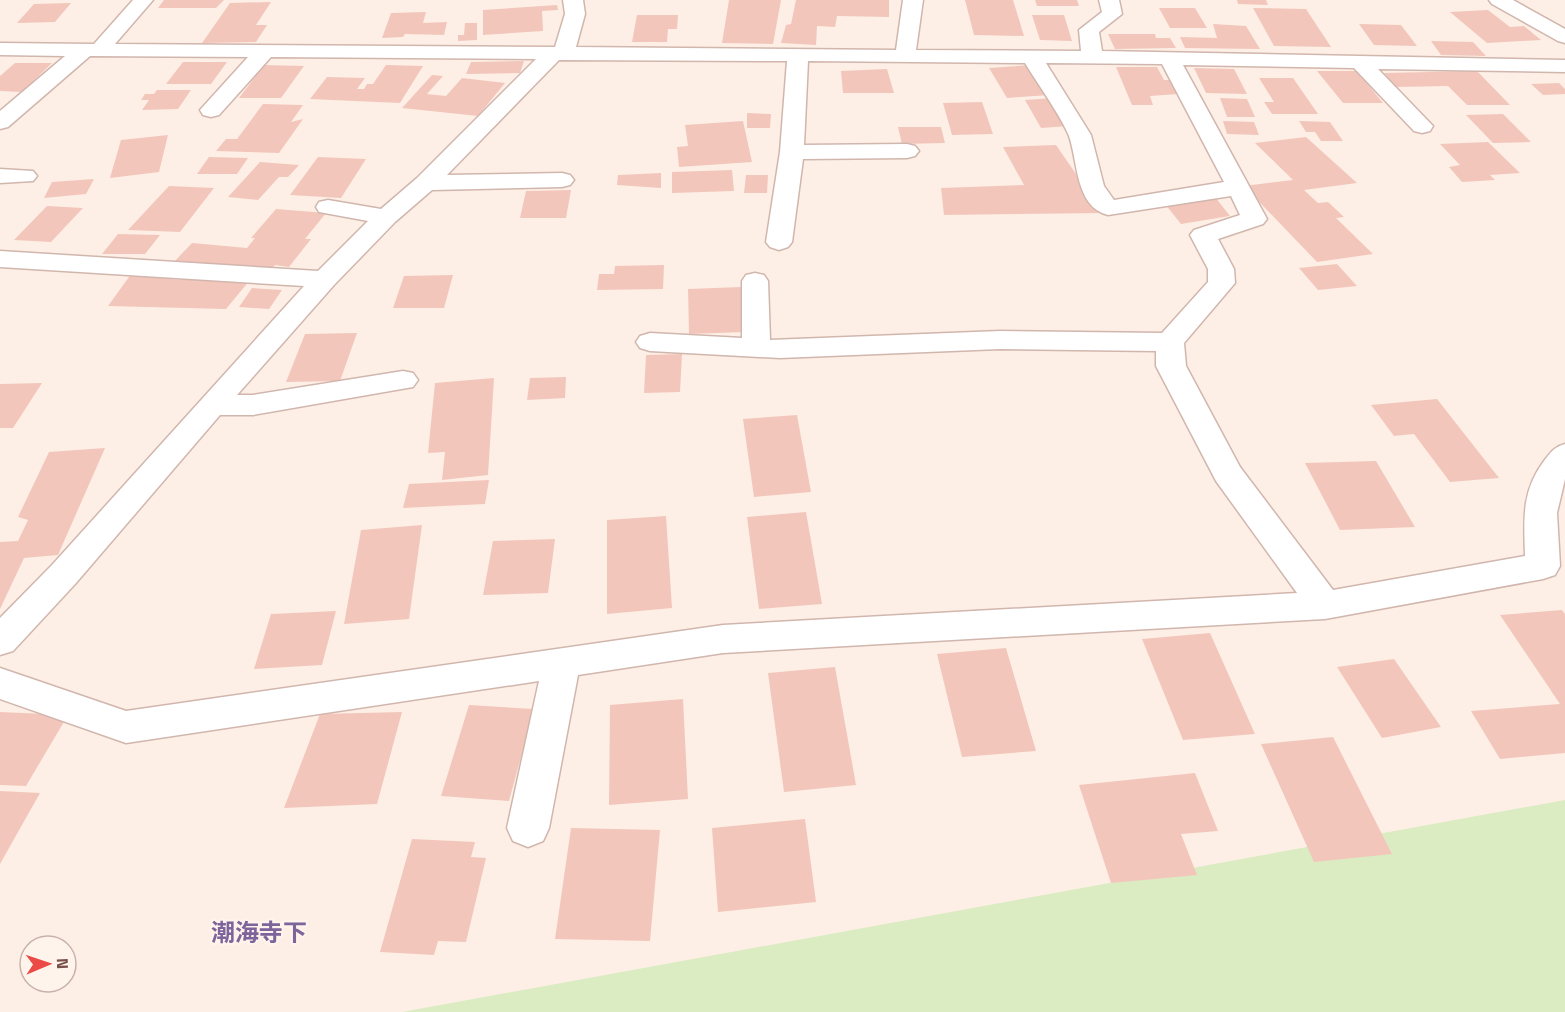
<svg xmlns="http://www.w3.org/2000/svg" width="1565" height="1012" viewBox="0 0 1565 1012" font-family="'Titillium Web','Noto Sans JP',sans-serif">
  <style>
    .green { fill: #dbebc2 }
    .building { fill: #f3c6bb }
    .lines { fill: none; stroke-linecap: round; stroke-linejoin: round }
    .minor-casing { stroke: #d1b6ad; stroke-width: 3 }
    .minor { fill: #fff; fill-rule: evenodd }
    .labels { text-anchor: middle; stroke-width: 4.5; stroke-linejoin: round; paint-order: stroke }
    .near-neighbourhood-label { font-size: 24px; font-weight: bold; fill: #7d649b; stroke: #fff4ec }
  </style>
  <rect width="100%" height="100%" fill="#fdefe5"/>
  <path class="green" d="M 1565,800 L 1565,1012 L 402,1012 Z"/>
  <path class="building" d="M 164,0 L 224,0 L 216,8 L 158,8 Z
    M 729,0 L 781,0 L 773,44 L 722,43 Z
    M 796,0 L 889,0 L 889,17 L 837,16 L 835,27 L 817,26 L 816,45 L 781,43 L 786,25 L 791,24 Z
    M 965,0 L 1013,0 L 1024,36 L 974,35 Z
    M 1035,0 L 1077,0 L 1079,6 L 1037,6 Z
    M 1237,0 L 1266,0 L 1268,5 L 1238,4 Z
    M 271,2 L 256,25 L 267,25 L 256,42 L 202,43 L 230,3 Z
    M 71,3 L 55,22 L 17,23 L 34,4 Z
    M 557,5 L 558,10 L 542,11 L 543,31 L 483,35 L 483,10 Z
    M 1159,8 L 1195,8 L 1207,28 L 1170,28 Z
    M 1253,8 L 1306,9 L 1331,47 L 1274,46 Z
    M 1488,10 L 1510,27 L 1524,26 L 1541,40 L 1487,43 L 1450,12 Z
    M 426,12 L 423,23 L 447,22 L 444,35 L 405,34 L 403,37 L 382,38 L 391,13 Z
    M 637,15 L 678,15 L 677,29 L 668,29 L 667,42 L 632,42 Z
    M 1032,15 L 1064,15 L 1072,41 L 1040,40 Z
    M 465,23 L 477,23 L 477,40 L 458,41 L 458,35 L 464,35 Z
    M 1213,24 L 1246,26 L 1260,49 L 1185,48 L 1180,37 L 1217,38 Z
    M 1359,24 L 1401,25 L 1417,46 L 1374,45 Z
    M 1108,34 L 1155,34 L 1156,38 L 1170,38 L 1176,48 L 1115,49 Z
    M 1431,41 L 1473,42 L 1486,56 L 1441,55 Z
    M 524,61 L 520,73 L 466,74 L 471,62 Z
    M 183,62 L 227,62 L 211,84 L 166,84 Z
    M 15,63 L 52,63 L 22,92 L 0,91 L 0,76 Z
    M 264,65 L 304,66 L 281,98 L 239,98 Z
    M 386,65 L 423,66 L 400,103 L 310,99 L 327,77 L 365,78 L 357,89 L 364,89 L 367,84 L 373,84 Z
    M 1032,65 L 1050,95 L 1007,98 L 989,68 Z
    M 1116,67 L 1157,67 L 1164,80 L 1171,80 L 1178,94 L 1150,96 L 1153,105 L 1132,105 Z
    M 1194,68 L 1234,69 L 1247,94 L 1206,93 Z
    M 887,69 L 894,93 L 843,93 L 841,71 Z
    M 1317,71 L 1357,71 L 1383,103 L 1343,103 Z
    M 1477,71 L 1510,105 L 1467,105 L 1448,86 L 1396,87 L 1384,73 Z
    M 432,75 L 443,76 L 427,94 L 446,96 L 462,78 L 505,83 L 478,116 L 402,108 Z
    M 1259,78 L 1293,78 L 1318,114 L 1272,114 L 1264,102 L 1274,102 Z
    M 1559,83 L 1565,89 L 1565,94 L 1543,95 L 1531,84 Z
    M 157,90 L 191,90 L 178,109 L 142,110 L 149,100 L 141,100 L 145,94 L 154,94 Z
    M 1053,98 L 1069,126 L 1041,128 L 1025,100 Z
    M 1220,98 L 1247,99 L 1255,117 L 1227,117 Z
    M 982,102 L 993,134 L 952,135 L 943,103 Z
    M 263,104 L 303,105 L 291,122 L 303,119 L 279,153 L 216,151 L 226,139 L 237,139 Z
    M 747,113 L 771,114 L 770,128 L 747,128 Z
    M 1503,114 L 1531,142 L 1493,143 L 1466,115 Z
    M 743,121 L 752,162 L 679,167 L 677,147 L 688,146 L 685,125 Z
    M 1223,121 L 1254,122 L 1259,135 L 1227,134 Z
    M 1299,121 L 1330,122 L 1343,141 L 1321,141 L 1315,132 L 1306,132 Z
    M 898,127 L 941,127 L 945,143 L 902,144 Z
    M 168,135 L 159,172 L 110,178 L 121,140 Z
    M 1306,137 L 1357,183 L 1304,190 L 1318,203 L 1328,202 L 1344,217 L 1336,218 L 1373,254 L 1317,262 L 1244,186 L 1293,180 L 1255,143 Z
    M 1488,142 L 1520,173 L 1490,175 L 1495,180 L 1462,182 L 1449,167 L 1460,165 L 1440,144 Z
    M 1056,145 L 1103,213 L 944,215 L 941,188 L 1024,185 L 1003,147 Z
    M 209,157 L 248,158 L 237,174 L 197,174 Z
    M 318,157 L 366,159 L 341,198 L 290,195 Z
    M 260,162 L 299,165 L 288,177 L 279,177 L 258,200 L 228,197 Z
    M 732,170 L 734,191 L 672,193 L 672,172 Z
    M 661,173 L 661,188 L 617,185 L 618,175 Z
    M 746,175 L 768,175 L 767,193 L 744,193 Z
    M 94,179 L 86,194 L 44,198 L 52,182 Z
    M 169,186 L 214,188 L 180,232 L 128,230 Z
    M 571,190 L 566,218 L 520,218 L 526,191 Z
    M 1215,197 L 1230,216 L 1181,224 L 1165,204 Z
    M 47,206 L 83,208 L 51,242 L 14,240 Z
    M 276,209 L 326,213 L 305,239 L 311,239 L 289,267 L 275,265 L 269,272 L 173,263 L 192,243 L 247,248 L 255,238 L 251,238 Z
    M 118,234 L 160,235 L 145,254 L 102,254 Z
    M 1337,264 L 1357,286 L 1318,290 L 1299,268 Z
    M 664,265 L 663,289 L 597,290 L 599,274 L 614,274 L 615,266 Z
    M 134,270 L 174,273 L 169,279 L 183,280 L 190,275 L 250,280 L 226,309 L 108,306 Z
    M 453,275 L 444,308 L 393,308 L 404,276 Z
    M 741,287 L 744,332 L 689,334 L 688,289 Z
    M 252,288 L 282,290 L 269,309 L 239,307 Z
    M 357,333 L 340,381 L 286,382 L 305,334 Z
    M 682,354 L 680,392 L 644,393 L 646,355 Z
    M 566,377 L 565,398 L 527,400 L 530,378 Z
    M 494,378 L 488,475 L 442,480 L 445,452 L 428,453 L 435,383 Z
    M 42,383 L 13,428 L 0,428 L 0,384 Z
    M 1437,399 L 1499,478 L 1450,482 L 1414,434 L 1394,436 L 1371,405 Z
    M 797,415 L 811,492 L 754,497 L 743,419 Z
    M 105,448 L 58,555 L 24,558 L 0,609 L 0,542 L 18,541 L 28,520 L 18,517 L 49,452 Z
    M 1376,461 L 1415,527 L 1340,530 L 1305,463 Z
    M 489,480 L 485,504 L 403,508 L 409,484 Z
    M 806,512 L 822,604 L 759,609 L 747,517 Z
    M 666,516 L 672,608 L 607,614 L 607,520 Z
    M 422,525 L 409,619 L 344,624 L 361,530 Z
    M 555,539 L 548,593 L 483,595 L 493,541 Z
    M 1562,610 L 1565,614 L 1565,753 L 1500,759 L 1471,711 L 1560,704 L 1500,615 Z
    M 336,611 L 322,665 L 254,669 L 271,614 Z
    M 1210,633 L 1255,734 L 1183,740 L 1142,639 Z
    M 1006,648 L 1036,751 L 962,757 L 937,654 Z
    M 1394,659 L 1441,727 L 1382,738 L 1337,667 Z
    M 835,667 L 856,785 L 784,792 L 768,673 Z
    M 683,699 L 688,799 L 609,805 L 610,705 Z
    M 469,705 L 534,709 L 509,801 L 441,796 Z
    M 0,712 L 68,715 L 26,786 L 0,785 Z
    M 402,712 L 377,804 L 284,808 L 320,714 Z
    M 1333,737 L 1392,854 L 1314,862 L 1261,744 Z
    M 1195,773 L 1218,831 L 1181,834 L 1197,875 L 1111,883 L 1079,785 Z
    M 0,791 L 40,793 L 0,864 Z
    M 805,819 L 816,902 L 718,912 L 712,828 Z
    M 571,828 L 660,830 L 650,941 L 555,939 Z
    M 412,839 L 475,842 L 471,857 L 486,858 L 466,942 L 438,941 L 434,955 L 380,952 Z"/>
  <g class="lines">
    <g class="minor-casing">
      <path id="minor" d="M 133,0 L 153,0 L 115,44 L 555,47 L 565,14 L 563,0 L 583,0 L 585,14 L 576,47 L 896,50 L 903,0 L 923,0 L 916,50 L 1081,51 L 1079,30 L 1102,12 L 1099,0 L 1119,0 L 1122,14 L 1099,32 L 1102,51 L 1565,60 L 1565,72 L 1378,69 L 1433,126 L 1430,131 L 1422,133 L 1414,131 L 1354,68 L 1183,65 L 1267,219 L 1263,224 L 1218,239 L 1234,269 L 1235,283 L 1184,343 L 1186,366 L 1240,467 L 1333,590 L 1525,556 C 1524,520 1521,492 1544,461 C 1551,452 1554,447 1565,444 L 1565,479 L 1557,513 L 1560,566 L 1555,575 L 1543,579 L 1325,619 L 723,653 L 578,675 L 549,828 L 543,841 L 528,847 L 513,841 L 507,828 L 539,681 L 126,743 L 0,699 L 0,668 L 126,711 L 723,625 L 1297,593 L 1216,481 L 1156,366 L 1156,351 L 1000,349 L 780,358 L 650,351 L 640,348 L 636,342 L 640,336 L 650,333 L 742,338 L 742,281 L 746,275 L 755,273 L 764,275 L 768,281 L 770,340 L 1000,331 L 1162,333 L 1208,282 L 1208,269 L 1190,235 L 1194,230 L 1240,215 L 1231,196 L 1108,215 C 1075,207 1078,161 1069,136 C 1061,116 1037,83 1025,63 L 808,61 L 804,145 L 907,144 L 915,146 L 919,151 L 915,156 L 907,158 L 803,159 L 792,242 L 788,247 L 779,250 L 770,247 L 766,242 L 780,152 L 787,61 L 559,60 L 447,175 L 562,173 L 570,175 L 574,180 L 570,185 L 562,187 L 432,190 L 395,222 L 334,285 L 237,395 L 253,395 L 403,371 L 413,373 L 418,380 L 413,387 L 253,415 L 220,415 L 76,583 L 13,651 L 0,655 L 0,618 L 52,565 L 304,286 L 0,267 L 0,251 L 318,271 L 368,221 L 319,212 L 316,207 L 319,202 L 328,200 L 381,209 L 417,178 L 536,59 L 271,57 L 219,115 L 211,117 L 203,115 L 200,110 L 248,57 L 90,56 L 8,127 L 0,129 L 0,111 L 65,56 L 0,55 L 0,43 L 94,44 ZM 1046,63 L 1162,64 L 1224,182 L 1114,200 L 1104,186 L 1091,135 Z
        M 1489,0 L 1513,0 L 1565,29 L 1565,43 L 1558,41 L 1492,4 Z
        M 0,169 L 33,171 L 37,176 L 33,181 L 0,183 Z"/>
    </g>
    <use href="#minor" class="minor"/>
  </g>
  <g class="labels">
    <g class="near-neighbourhood-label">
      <text x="259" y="941">潮海寺下</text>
    </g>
  </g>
  <g transform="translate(48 964) rotate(88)"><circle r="28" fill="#fff4ec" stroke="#c9b2ab" stroke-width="1.5"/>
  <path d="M0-4.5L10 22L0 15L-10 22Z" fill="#eb4a46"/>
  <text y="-9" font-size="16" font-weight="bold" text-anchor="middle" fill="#775049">N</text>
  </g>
</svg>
